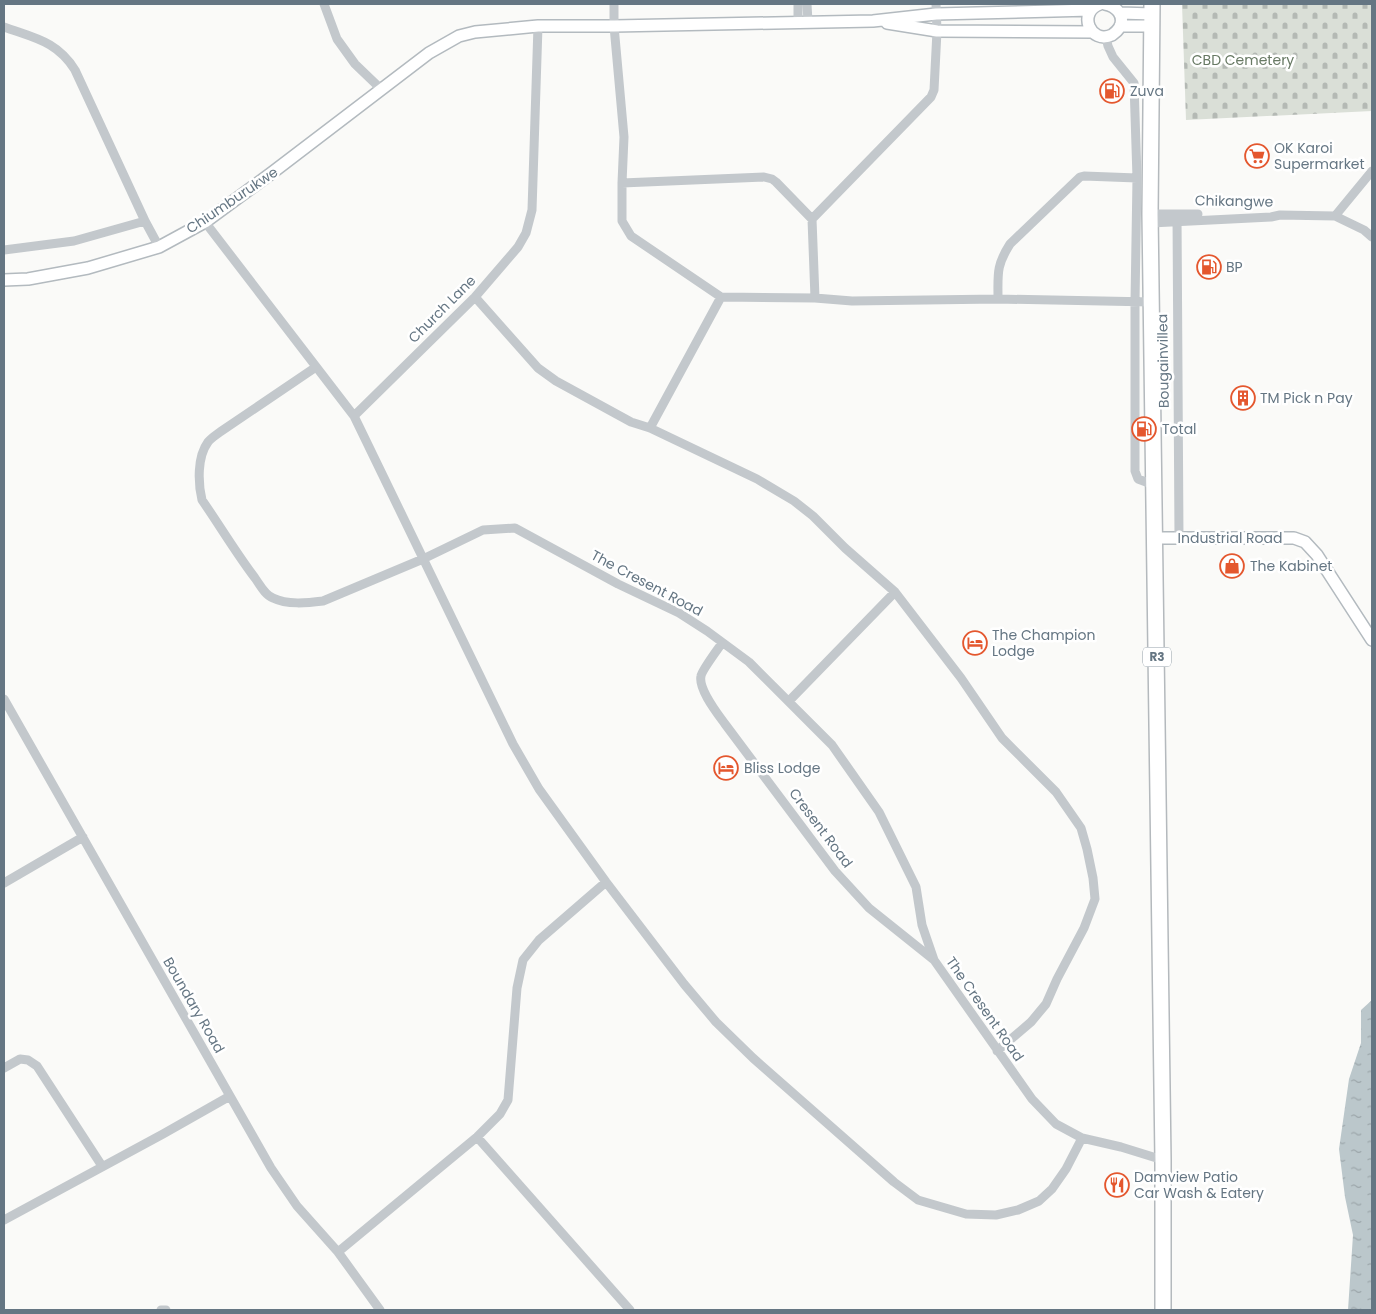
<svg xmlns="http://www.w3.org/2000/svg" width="1376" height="1314" viewBox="0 0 1376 1314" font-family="Poppins,sans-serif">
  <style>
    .cemetery { fill: url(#cemetery-stones) }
    .water { fill: url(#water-ripples) }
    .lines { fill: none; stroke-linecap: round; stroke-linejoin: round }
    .secondary-casing { stroke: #b3babf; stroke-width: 14 }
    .highway-casing { stroke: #b4b9bd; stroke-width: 18 }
    .street { stroke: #c3c8cc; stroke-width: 9 }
    .secondary { stroke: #fff; stroke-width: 11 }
    .highway { stroke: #fff; stroke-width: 15 }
    .labels { text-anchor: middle; stroke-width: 5; stroke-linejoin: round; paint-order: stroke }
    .shield { fill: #fff; stroke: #939fa8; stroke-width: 1 }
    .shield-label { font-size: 12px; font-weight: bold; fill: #657683 }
    .park-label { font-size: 14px; fill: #687a64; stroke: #fff }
    .poi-label { font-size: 14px; fill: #657683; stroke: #fff; text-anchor: start }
    .street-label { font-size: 14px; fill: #657683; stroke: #fff }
  </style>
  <defs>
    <pattern id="cemetery-stones" width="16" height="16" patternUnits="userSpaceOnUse" patternTransform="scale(1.25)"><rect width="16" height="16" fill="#dadfd7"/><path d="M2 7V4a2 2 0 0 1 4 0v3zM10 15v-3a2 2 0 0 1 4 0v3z" fill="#b4b9b4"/></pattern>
    <pattern id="water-ripples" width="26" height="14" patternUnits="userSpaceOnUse" patternTransform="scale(1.25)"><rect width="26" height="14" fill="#bbc7cb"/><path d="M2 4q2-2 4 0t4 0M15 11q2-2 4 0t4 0" fill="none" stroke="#9ca6aa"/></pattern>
  </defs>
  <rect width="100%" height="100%" fill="#fafaf8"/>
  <path class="cemetery" d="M 1182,4 L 1372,4 L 1372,111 L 1186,120 Z"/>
  <path class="water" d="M 1372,1000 L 1372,1310 L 1348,1310 L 1353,1235 L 1345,1197 L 1339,1149 L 1349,1079 L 1361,1043 L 1361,1010 Z"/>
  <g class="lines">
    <g class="secondary-casing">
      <path id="secondary" d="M 1100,4 C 1077,12 1090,45 1112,35 C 1115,33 1118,30 1120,27 C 1125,15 1116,6 1105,4
        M 1120,13 L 1153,14
        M 887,23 L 937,31 L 1092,32
        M 1120,26 L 1153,26
        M 4,280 L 28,279 L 88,268 L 159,247 L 205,222 L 273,172 L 429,53 L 459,36 L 475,32 L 538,26 L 614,26 L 873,21 L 936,14 L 1091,10
        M 1155,538 L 1294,538 L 1305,542 L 1317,555 L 1372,640"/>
    </g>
    <g class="highway-casing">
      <path id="highway" d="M 1152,4 L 1150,214 L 1163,1160 L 1163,1310"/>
    </g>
    <path class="street" d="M 324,4 L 337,39 L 355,64 L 381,89
      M 614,4 L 614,26 L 624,137 L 622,183 L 622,221 L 631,236 L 721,297 L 815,298 L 852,301 L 998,299 L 1152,302
      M 807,4 L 808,22
      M 798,23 L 798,4
      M 4,27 C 34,38 57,41 75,70 L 145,221 L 159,247
      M 1106,37 L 1108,46 L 1113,57 L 1134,83 L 1137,178 L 1135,302 L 1135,471 L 1138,479 L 1154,485
      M 622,183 L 764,177 L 772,179 L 776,182 L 812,219
      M 1150,214 L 1198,214
      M 1177,215 L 1179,538
      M 1335,216 L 1372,171
      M 205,222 L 354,416 L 513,744 L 539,789 L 606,882 L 684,984 L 716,1022 L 753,1058 L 894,1182 L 918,1200 L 966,1214 L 996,1215 L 1018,1210 L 1039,1201 L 1052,1189 L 1066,1169 L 1082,1138
      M 1151,223 L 1271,217 L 1280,215 L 1335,216 L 1364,230 L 1372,237
      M 4,250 L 74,241 L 145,221
      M 475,297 L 538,368 L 556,381 L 631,422 L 650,428 L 757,479 L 794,501 L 813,516 L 845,548 L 895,592 L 961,678 L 1002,738 L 1056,792 L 1081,828 L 1087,849 L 1093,878 L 1095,899 L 1084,928 L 1057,979 L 1046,1004 L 1031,1022 L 997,1051
      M 815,298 L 812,219 L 931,97 L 934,90 L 937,31 L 936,4
      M 998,299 C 998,274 996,266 1010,244 L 1080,177 L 1084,176 L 1137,178
      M 316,367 L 220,432 C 216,435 211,438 208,442 C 197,457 198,483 202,500 C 220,526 236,553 255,578 C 260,585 265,595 273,598 C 287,605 307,603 323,601 L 423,559 L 483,530 L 515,528 L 618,584 L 679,613 L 707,631 L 749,662 L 832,745 L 879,812 L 916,887 L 922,925 L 934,960 L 1032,1099 L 1056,1124 L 1082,1138 L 1121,1147 L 1163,1160
      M 354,416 L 475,297 L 518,247 L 526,233 L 532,210 L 538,26
      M 650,428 L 721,297
      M 722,643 C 718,649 702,670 701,676 C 698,689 717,713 725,724 L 835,871 L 869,908 L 934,960
      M 4,699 L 271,1168 L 297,1206 L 338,1252 L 380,1310
      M 789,701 L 895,592
      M 4,883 L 83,837
      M 4,1068 L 20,1059 L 28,1060 L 37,1066 L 102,1166
      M 477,1137 L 630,1310
      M 4,1220 L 163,1134 L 230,1096
      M 338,1252 L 477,1137 L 500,1114 L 508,1100 L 517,988 L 523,960 L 539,940 L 606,882
      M 161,1310 L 166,1310"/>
    <use href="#secondary" class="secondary"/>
    <use href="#highway" class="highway"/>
  </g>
  <defs>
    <g id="fuel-ring" transform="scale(1.25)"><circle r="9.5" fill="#fff" stroke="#e4572e" stroke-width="1.5"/><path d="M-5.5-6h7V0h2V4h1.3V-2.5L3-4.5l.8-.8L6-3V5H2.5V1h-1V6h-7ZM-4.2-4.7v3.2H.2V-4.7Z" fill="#e4572e"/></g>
    <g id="supermarket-ring" transform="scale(1.25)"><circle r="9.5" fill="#fff" stroke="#e4572e" stroke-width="1.5"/><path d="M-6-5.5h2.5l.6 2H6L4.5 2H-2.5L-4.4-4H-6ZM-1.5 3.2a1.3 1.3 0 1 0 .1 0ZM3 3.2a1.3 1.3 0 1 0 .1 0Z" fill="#e4572e"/></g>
    <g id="building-ring" transform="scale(1.25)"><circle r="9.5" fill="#fff" stroke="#e4572e" stroke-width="1.5"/><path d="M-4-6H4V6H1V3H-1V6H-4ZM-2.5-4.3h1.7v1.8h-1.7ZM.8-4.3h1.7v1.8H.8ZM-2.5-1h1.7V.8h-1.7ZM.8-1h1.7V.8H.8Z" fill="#e4572e"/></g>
    <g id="shop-ring" transform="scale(1.25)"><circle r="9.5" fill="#fff" stroke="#e4572e" stroke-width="1.5"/><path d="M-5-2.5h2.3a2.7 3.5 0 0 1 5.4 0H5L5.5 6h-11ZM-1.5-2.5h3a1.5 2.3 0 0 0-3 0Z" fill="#e4572e"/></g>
    <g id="hotel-ring" transform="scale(1.25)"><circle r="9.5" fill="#fff" stroke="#e4572e" stroke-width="1.5"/><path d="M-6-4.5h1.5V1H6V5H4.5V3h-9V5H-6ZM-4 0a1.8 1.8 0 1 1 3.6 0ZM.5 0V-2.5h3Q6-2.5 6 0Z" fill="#e4572e"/></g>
    <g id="restaurant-ring" transform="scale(1.25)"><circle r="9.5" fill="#fff" stroke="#e4572e" stroke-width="1.5"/><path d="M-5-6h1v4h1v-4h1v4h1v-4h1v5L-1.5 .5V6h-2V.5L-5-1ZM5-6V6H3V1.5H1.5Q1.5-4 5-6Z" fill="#e4572e"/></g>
  </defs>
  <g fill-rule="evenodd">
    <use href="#fuel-ring" x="1112" y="91"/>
    <use href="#supermarket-ring" x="1257" y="156"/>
    <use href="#fuel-ring" x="1209" y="267"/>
    <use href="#building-ring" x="1243" y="398"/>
    <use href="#fuel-ring" x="1144" y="429"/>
    <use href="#shop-ring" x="1232" y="566"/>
    <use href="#hotel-ring" x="975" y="643"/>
    <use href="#hotel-ring" x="726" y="768"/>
    <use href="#restaurant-ring" x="1117" y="1185"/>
  </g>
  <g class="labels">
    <rect class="shield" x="1143" y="647.5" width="28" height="19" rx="4"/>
    <g class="shield-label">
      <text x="1157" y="661">R3</text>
    </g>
    <g class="park-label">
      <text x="1243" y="65">CBD Cemetery</text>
    </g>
    <g class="poi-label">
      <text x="1130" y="96">Zuva</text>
      <text x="1274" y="153">OK Karoi<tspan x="1274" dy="16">Supermarket</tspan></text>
      <text x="1226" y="272">BP</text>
      <text x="1260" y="403">TM Pick n Pay</text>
      <text x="1162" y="434">Total</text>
      <text x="1250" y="571">The Kabinet</text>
      <text x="992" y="640">The Champion<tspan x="992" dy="16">Lodge</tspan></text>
      <text x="744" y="773">Bliss Lodge</text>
      <text x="1134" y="1182">Damview Patio<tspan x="1134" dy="16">Car Wash &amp; Eatery</tspan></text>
    </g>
    <g class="street-label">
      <text transform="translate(232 200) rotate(-34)" y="5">Chiumburukwe</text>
      <text transform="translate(1234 201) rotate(1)" y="5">Chikangwe</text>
      <text transform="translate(442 309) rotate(-45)" y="5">Church Lane</text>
      <text transform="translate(1163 361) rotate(-91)" y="5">Bougainvillea</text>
      <text x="1230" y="543">Industrial Road</text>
      <text transform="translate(647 583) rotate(28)" y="5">The Cresent Road</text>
      <text transform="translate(821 828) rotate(53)" y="5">Cresent Road</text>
      <text transform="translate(194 1005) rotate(60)" y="5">Boundary Road</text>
      <text transform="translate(985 1009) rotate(55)" y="5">The Cresent Road</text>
    </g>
  </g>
  <rect width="1376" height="1314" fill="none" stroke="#657683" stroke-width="10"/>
</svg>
